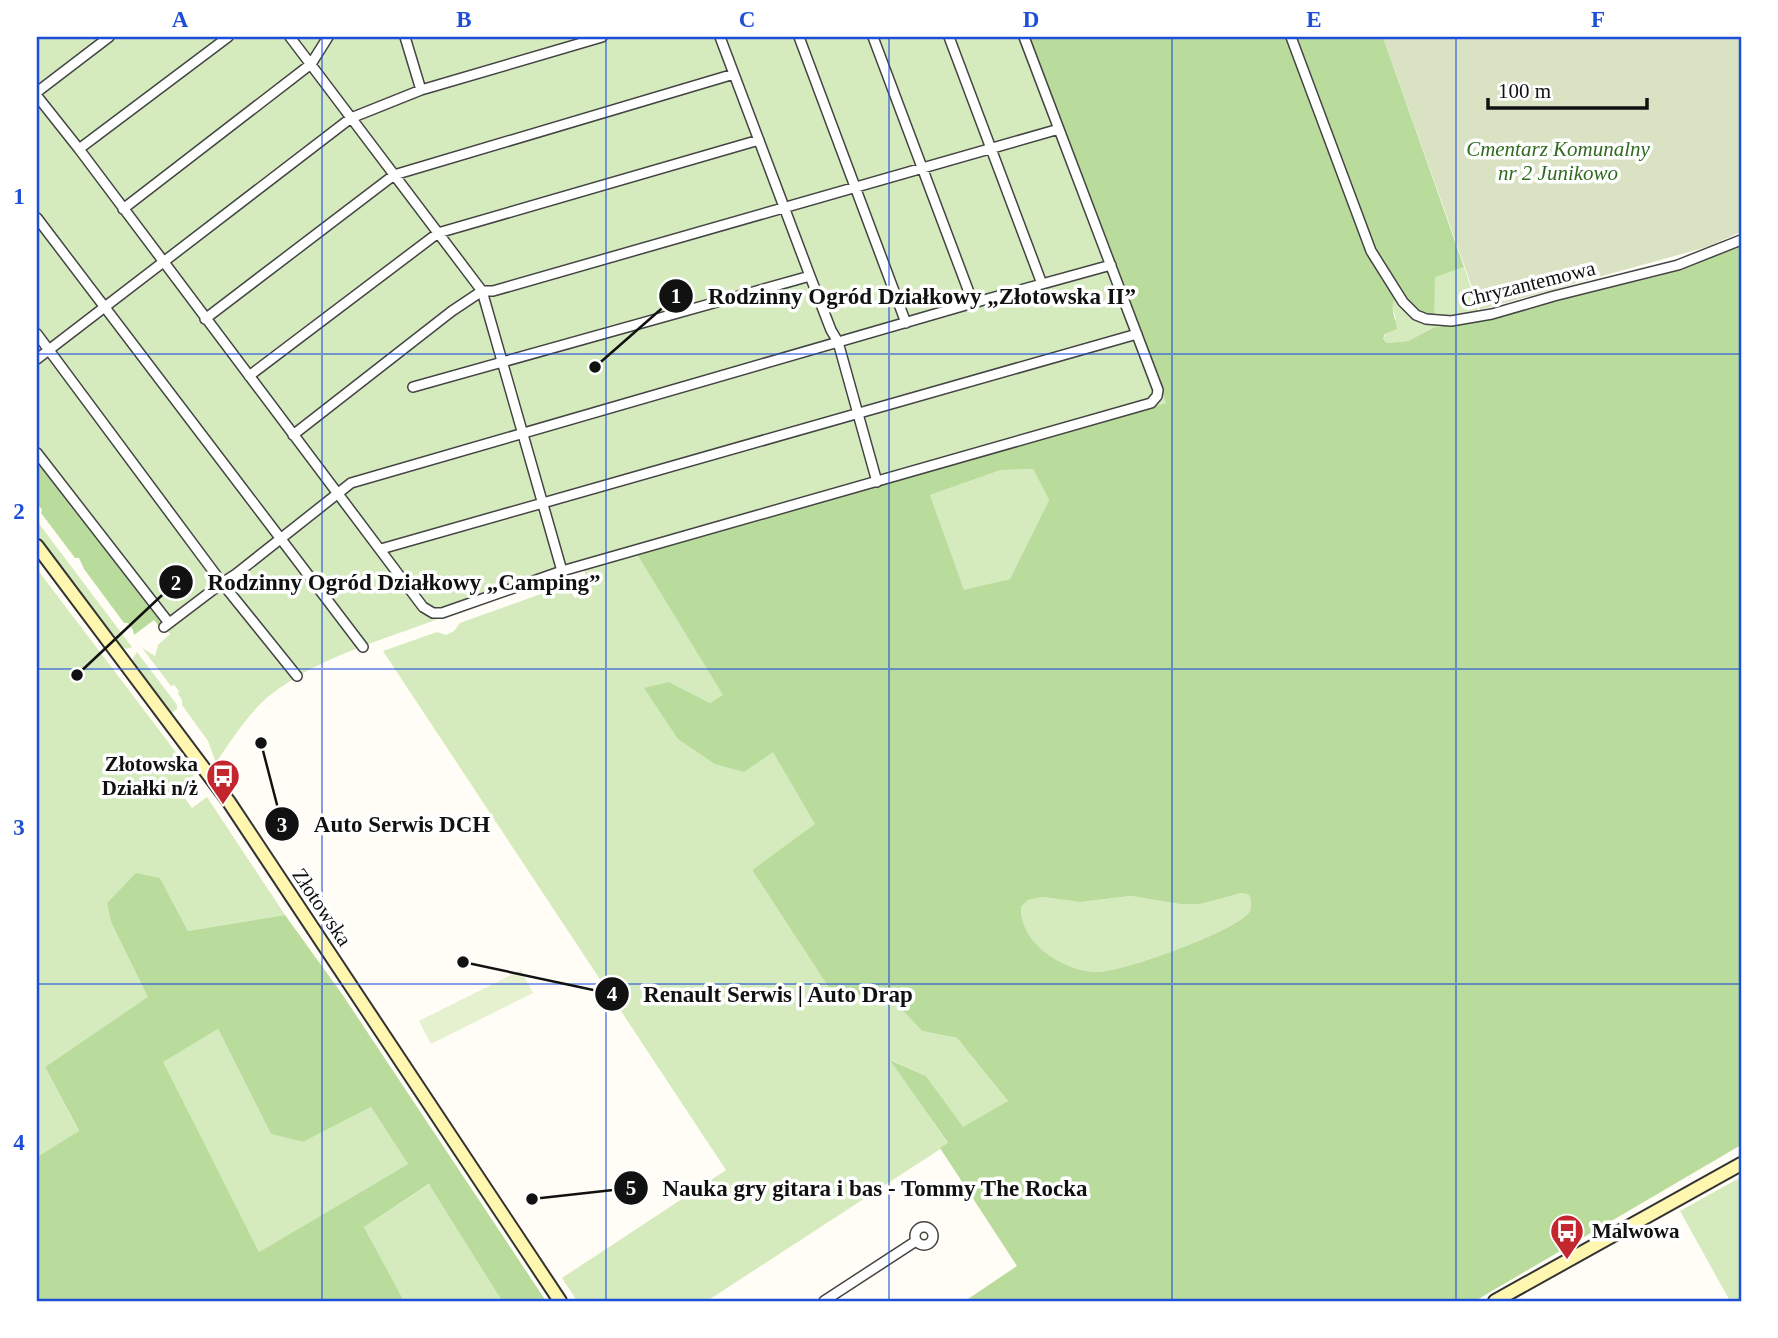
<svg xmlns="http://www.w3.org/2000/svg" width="1778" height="1338" viewBox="0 0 1778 1338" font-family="Georgia,serif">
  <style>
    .green { fill: #d5ebbd }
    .forest { fill: #b9dc9c; fill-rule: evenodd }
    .cemetery { fill: #d9e3c4 }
    .pitch { fill: #e6f2cf }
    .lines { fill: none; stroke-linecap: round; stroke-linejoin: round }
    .street-casing { stroke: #444; stroke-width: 12 }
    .secondary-casing { stroke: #333; stroke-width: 16 }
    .street { stroke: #fff; stroke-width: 9 }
    .secondary { stroke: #fff6b0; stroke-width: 12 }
    .grid { fill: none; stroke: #1d4ed8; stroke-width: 2; stroke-opacity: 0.55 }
    .labels { text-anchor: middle; stroke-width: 7; stroke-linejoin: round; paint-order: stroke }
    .park-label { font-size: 21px; font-style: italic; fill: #2f6b1f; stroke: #fff }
    .street-label { font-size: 21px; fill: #111; stroke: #fff }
    .poi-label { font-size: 21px; font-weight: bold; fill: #111; stroke: #fff; text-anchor: end }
    .leader { fill: none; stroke: #111; stroke-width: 2.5 }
    .callout-dot { fill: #111; stroke: #fff; stroke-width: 2.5 }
    .mark-label { font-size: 21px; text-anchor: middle; font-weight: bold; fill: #fff }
    .callout-label { font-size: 23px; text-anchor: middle; font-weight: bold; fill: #111; stroke: #fff; stroke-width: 7; stroke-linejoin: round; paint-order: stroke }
    .neatline { fill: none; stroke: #1d4ed8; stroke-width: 2.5 }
    .grid-label { font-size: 23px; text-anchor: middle; font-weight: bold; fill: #1d4ed8 }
  </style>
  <rect width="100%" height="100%" fill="#fffdf5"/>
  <path class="green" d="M 37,37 L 1029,37 L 1166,403 L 638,555 L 724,695 L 710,703 L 669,682 L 645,689 L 773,751 L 816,824 L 752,870 L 835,997 C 852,999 867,992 885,992 L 922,1031 L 957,1038 L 1008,1101 L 963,1128 L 926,1076 L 891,1060 L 948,1144 L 707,1301 L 577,1301 L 562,1278 L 726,1170 L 383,651 L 437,632 L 446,635 L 454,631 L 460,623 L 566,585 L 575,598 L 590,587 L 584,570 C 535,580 485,602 438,619 C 380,641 318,657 269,696 C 252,709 228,744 216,763 L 208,741 L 182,705 L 182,700 L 178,694 L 179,691 L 174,685 L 171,686 L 142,648 L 155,656 L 158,645 L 170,634 L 37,460 Z
    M 1464,267 L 1482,321 L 1435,327 L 1408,341 L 1387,343 L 1383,339 L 1396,319 L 1392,306 L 1393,299 L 1402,292 L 1408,302 L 1435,276 Z
    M 1033,469 L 1049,500 L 1010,579 L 964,591 L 930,495 L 1001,470 Z
    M 37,521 L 132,647 L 126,649 L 119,646 L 37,538 Z
    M 37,569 L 197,780 L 182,794 L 192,808 L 207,797 L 285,915 L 188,931 L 160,878 L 136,874 L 107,903 L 111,922 L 149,997 L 45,1067 L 79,1132 L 37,1157 Z
    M 137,652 L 177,705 L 177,709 L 170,714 L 134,665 L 133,658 Z
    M 1242,893 L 1249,895 C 1251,900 1252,905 1250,911 C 1240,930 1118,974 1095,972 C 1061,970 1020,944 1021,907 L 1028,900 L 1043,897 L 1080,902 L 1131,896 L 1180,904 L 1200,904 Z
    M 218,1029 L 271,1134 L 303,1142 L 371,1107 L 408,1164 L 259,1252 L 162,1062 Z
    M 1741,1177 L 1741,1301 L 1730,1301 L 1680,1211 Z
    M 430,1184 L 502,1301 L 404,1301 L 364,1227 Z"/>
  <path class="forest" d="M 1029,37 L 1383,37 L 1464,267 L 1435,277 L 1434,317 L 1416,311 L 1402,293 C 1386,302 1395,314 1397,329 L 1385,334 L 1383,339 L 1387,343 L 1408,341 L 1435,327 L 1485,321 L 1556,300 L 1659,276 L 1741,245 L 1741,1145 L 1475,1301 L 965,1301 L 1017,1266 L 940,1148 L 948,1143 L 890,1060 L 926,1076 L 963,1127 L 1008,1101 L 957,1038 L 922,1031 L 885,992 C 867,992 852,999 835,997 L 752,870 L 815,824 L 773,752 L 744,772 L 715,764 L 678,739 L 644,688 L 669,682 L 710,703 L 723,695 L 637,554 L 1166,403 ZM 1033,469 L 1049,500 L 1010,579 L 964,590 L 930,495 L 1001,470 ZM 1242,893 L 1249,895 C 1251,900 1252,905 1250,911 C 1240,930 1118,974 1095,972 C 1062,970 1020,944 1021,907 L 1028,900 L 1043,897 L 1080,902 L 1131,896 L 1180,904 L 1200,904 Z
    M 37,460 L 162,624 L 159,626 L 154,620 L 134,635 L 133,630 L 128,623 L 124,623 L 84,569 L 79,558 L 75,558 L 41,513 L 42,510 L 37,503 Z
    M 136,873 L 160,878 L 188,931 L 285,915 L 342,994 L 546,1301 L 502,1301 L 429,1184 L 364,1227 L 404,1301 L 37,1301 L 37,1157 L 79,1131 L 45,1067 L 148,997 L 111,922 L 107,903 ZM 218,1029 L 271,1134 L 303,1142 L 371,1107 L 408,1164 L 259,1252 L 163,1062 Z"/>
  <path class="cemetery" d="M 1383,37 L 1741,37 L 1741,232 L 1707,247 L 1480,310 Z"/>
  <path class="pitch" d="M 521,970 L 533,993 L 431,1044 L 419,1021 Z"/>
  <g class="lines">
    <g class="street-casing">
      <path id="street" d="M 290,37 L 482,291 L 562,571
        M 405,37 L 421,90
        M 720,37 L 810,276 L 831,330 L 838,342 L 877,482
        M 799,37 L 906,323
        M 873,37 L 973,303
        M 949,37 L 1042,284
        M 1291,37 L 1371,251 L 1403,302 L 1416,315 L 1426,319 L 1451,321 L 1492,314 L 1554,296 L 1678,265 L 1741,240
        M 37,92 L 109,37
        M 37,96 L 79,149 L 423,607 L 433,613 L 442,613 L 562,571 L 1151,403 L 1157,396 L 1158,390 L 1024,37
        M 79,149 L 228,37
        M 123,209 L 311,64 L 328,37
        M 37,218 L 363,647
        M 205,319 L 394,175 L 734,74
        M 37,334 L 222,583 L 297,676
        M 37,359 L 351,118 L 421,90 L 602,37
        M 249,376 L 438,233 L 759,140
        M 413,387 L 810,276
        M 293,435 L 452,311 L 482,291 L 493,291 L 1059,129
        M 37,453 L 169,623
        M 381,549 L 1137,334
        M 164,627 L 222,583 L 236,574 L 351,483 L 973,303 L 1111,265
        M915 1236a9 9 0 1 1 18 0a9 9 0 1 1-18 0Z
        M 824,1301 L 916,1241"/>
    </g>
    <g class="secondary-casing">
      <path id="secondary" d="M 37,546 L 229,802 L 560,1301
        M 1495,1301 L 1741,1164"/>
    </g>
    <use href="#street" class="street"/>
    <use href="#secondary" class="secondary"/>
  </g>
  <path class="grid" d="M 322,37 L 322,1301M 606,37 L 606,1301M 889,37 L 889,1301M 1172,37 L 1172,1301M 1456,37 L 1456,1301M 37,354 L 1741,354M 37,669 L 1741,669M 37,984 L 1741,984"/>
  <defs>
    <g id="bus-pin" transform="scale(1.75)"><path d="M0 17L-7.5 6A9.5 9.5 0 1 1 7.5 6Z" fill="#c4262e" stroke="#fff"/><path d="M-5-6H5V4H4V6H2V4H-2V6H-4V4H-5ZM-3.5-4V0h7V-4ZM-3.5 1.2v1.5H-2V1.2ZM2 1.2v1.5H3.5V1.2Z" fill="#fff"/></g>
  </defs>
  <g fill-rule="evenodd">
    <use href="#bus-pin" x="223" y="776"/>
    <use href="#bus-pin" x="1567" y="1231"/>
  </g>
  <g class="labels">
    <g class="park-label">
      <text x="1558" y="156">Cmentarz Komunalny<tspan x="1558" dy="24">nr 2 Junikowo</tspan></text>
    </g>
    <g class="street-label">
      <text transform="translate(1528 284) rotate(-14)" y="7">Chryzantemowa</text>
      <text transform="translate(322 907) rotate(56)" y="7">Złotowska</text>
    </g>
    <g class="poi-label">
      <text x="198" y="771">Złotowska<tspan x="198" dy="24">Działki n/ż</tspan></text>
      <text x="1592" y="1238" text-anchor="start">Malwowa</text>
    </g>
  </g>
  <path class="leader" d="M595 367L676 296M77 675L176 582M261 743L282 824M463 962L612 994M532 1199L631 1188"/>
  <g class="callout-dot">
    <circle cx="595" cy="367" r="7"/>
    <circle cx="77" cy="675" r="7"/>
    <circle cx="261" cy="743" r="7"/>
    <circle cx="463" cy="962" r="7"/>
    <circle cx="532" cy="1199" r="7"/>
    <circle cx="676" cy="296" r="18"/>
    <circle cx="176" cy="582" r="18"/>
    <circle cx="282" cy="824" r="18"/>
    <circle cx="612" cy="994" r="18"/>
    <circle cx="631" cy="1188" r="18"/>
  </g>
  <g class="mark-label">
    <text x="676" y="303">1</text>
    <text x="176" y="590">2</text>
    <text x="282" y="832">3</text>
    <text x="612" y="1001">4</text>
    <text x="631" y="1195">5</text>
  </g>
  <g class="callout-label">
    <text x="922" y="304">Rodzinny Ogród Działkowy „Złotowska II”</text>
    <text x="404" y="590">Rodzinny Ogród Działkowy „Camping”</text>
    <text x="402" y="832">Auto Serwis DCH</text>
    <text x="778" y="1002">Renault Serwis | Auto Drap</text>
    <text x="875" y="1196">Nauka gry gitara i bas - Tommy The Rocka</text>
  </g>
  <rect width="1778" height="1338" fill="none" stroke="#ffffff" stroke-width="77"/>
  <path d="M1488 98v10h159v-10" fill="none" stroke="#111111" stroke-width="3.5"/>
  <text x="1498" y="98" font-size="21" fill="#111111" stroke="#ffffff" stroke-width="5" paint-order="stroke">100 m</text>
  <rect x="38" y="38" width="1702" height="1262" class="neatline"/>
  <g class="grid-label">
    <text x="180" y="27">A</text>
    <text x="464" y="27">B</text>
    <text x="747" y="27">C</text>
    <text x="1031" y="27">D</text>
    <text x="1314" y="27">E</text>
    <text x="1598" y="27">F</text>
    <text x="19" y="204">1</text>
    <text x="19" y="519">2</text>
    <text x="19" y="835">3</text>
    <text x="19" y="1150">4</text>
  </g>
</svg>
